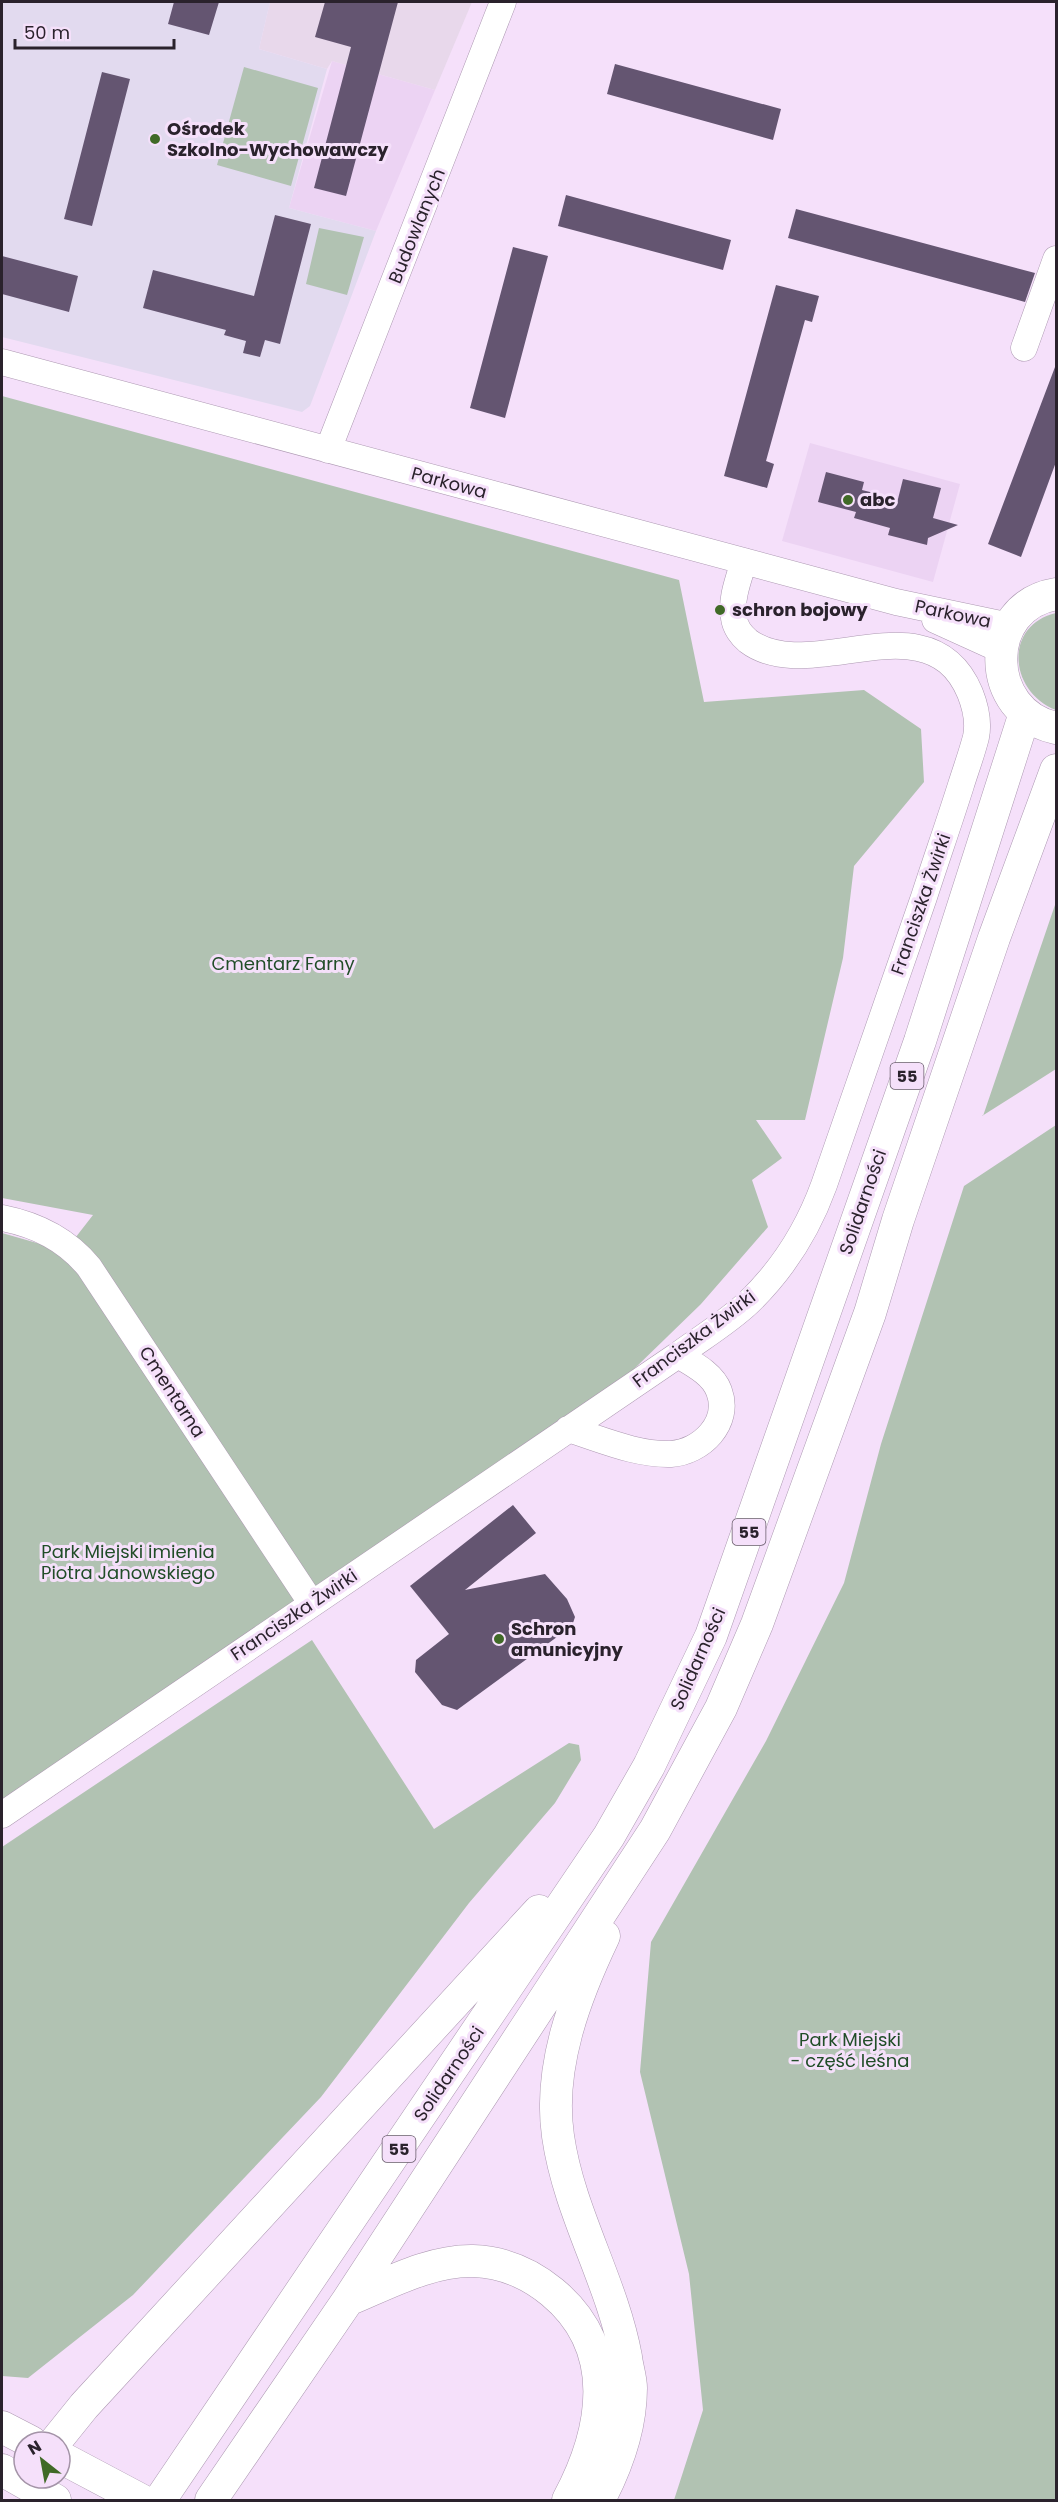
<svg xmlns="http://www.w3.org/2000/svg" width="1058" height="2502" viewBox="0 0 1058 2502" font-family="Poppins,sans-serif">
  <style>
    .built { fill: #ecd3f3 }
    .industrial { fill: #e8d8eb }
    .education { fill: #e2daef }
    .green { fill: #b1c2b2 }
    .building { fill: #645571 }
    .lines { fill: none; stroke-linecap: round; stroke-linejoin: round }
    .minor-casing { stroke: #ad99b2; stroke-width: 27 }
    .major-casing { stroke: #ad99b2; stroke-width: 33 }
    .minor { stroke: #fff; stroke-width: 26 }
    .major { stroke: #fff; stroke-width: 32 }
    .poi-dot { fill: #406a27; stroke: #f5e0fa; stroke-width: 2 }
    .labels { text-anchor: middle; stroke-width: 6; stroke-linejoin: round; paint-order: stroke }
    .shield { fill: #f5e0fa; stroke: #675b6a; stroke-width: 1.5 }
    .shield-label { font-size: 16px; font-weight: bold; fill: #2a222c }
    .poi-label { font-size: 18px; font-weight: bold; fill: #2a222c; stroke: #f5e0fa; text-anchor: start }
    .street-label { font-size: 18px; fill: #2a222c; stroke: #f5e0fa }
    .park-label { font-size: 18px; fill: #214d28; stroke: #f5e0fa }
  </style>
  <rect width="100%" height="100%" fill="#f5e0fa"/>
  <path class="built" d="M 332,61 L 435,90 L 376,231 L 289,208 Z
    M 810,443 L 960,484 L 933,582 L 782,541 Z"/>
  <path class="industrial" d="M 270,2 L 472,2 L 435,90 L 332,61 L 327,69 L 259,49 Z"/>
  <path class="education" d="M 2,2 L 270,2 L 259,49 L 327,69 L 289,208 L 376,231 L 310,406 L 302,412 L 2,337 Z"/>
  <path class="green" d="M 244,67 L 318,88 L 291,186 L 217,165 Z
    M 319,228 L 364,237 L 347,295 L 306,284 Z
    M 2,396 L 679,580 L 704,702 L 864,690 L 921,729 L 924,782 L 854,866 L 843,958 L 805,1120 L 756,1120 L 782,1158 L 752,1180 L 768,1227 L 701,1304 L 633,1370 L 2,1805 L 2,1233 L 65,1251 L 93,1215 L 2,1198 Z
    M 1056,613 L 1056,710 C 1008,691 1004,625 1056,613 Z
    M 1056,902 L 1056,1069 L 982,1116 L 983,1116 Z
    M 1056,1125 L 1056,2500 L 674,2500 L 703,2410 L 689,2274 L 640,2072 L 651,1942 L 766,1741 L 844,1583 L 881,1444 L 964,1186 Z
    M 312,1640 L 434,1829 L 569,1743 L 579,1745 L 581,1760 L 555,1803 L 469,1903 L 321,2097 L 133,2295 L 28,2378 L 2,2376 L 2,1847 Z"/>
  <path class="building" d="M 174,2 L 219,2 L 209,35 L 168,24 Z
    M 325,2 L 398,2 L 346,196 L 314,188 L 351,47 L 315,37 Z
    M 615,64 L 781,109 L 773,140 L 607,94 Z
    M 102,72 L 130,79 L 92,226 L 64,219 Z
    M 566,195 L 731,240 L 723,270 L 558,226 Z
    M 796,209 L 1035,273 L 1025,302 L 788,238 Z
    M 275,215 L 311,224 L 280,344 L 265,340 L 260,357 L 243,353 L 246,341 L 224,335 L 226,330 L 143,308 L 153,270 L 254,296 Z
    M 513,247 L 548,256 L 505,418 L 470,408 Z
    M 2,256 L 78,276 L 69,312 L 2,294 Z
    M 776,285 L 819,296 L 812,322 L 805,320 L 766,461 L 774,464 L 767,488 L 724,476 Z
    M 1055,367 L 1056,462 L 1021,557 L 988,544 Z
    M 826,472 L 864,482 L 862,490 L 898,499 L 903,479 L 941,488 L 933,518 L 958,525 L 928,538 L 927,545 L 888,535 L 890,528 L 854,518 L 856,512 L 818,502 Z
    M 513,1505 L 536,1533 L 465,1590 L 545,1574 L 567,1599 L 575,1617 L 572,1626 L 457,1710 L 442,1705 L 415,1672 L 416,1660 L 449,1634 L 410,1586 Z"/>
  <g class="lines">
    <g class="minor-casing">
      <path id="minor" d="M 1024,348 L 1056,259
        M 2,362 L 896,602 L 1010,626
        M 328,450 L 503,2
        M 935,620 L 1001,650
        M 2,1218 C 37,1225 66,1239 89,1267 L 312,1604
        M 568,1429 C 601,1439 636,1455 671,1454 C 701,1452 731,1423 719,1391 C 713,1374 693,1364 678,1355
        M 2,1815 L 678,1355 C 701,1338 728,1322 749,1302 C 783,1269 808,1229 824,1185 C 858,1089 891,993 924,897 C 936,860 949,823 961,785 C 966,769 972,753 976,737 C 979,722 976,708 970,693 C 929,595 810,688 748,641 C 742,636 735,627 734,618 C 730,600 739,578 744,561"/>
    </g>
    <g class="major-casing">
      <path id="major" d="M 1056,594 C 982,606 984,713 1056,728
        M 348,2300 C 387,2284 430,2260 473,2261 C 504,2262 529,2273 552,2292 C 620,2348 605,2431 568,2500
        M 2,2427 L 31,2442
        M 55,2442 L 84,2406 L 539,1911
        M 60,2457 L 141,2500
        M 2,2470 L 55,2500
        M 160,2500 L 609,1836 L 649,1766 L 711,1636 L 920,1041 L 1025,713
        M 211,2500 L 348,2300 L 655,1830 L 721,1708 L 757,1624 L 870,1313 L 898,1220 L 994,938 L 1056,770
        M 599,2500 C 617,2466 631,2427 631,2388 C 631,2378 627,2367 626,2357 C 612,2281 569,2213 558,2136 C 548,2067 575,1997 604,1936"/>
    </g>
    <use href="#minor" class="minor"/>
    <use href="#major" class="major"/>
  </g>
  <g class="poi-dot">
    <circle cx="155" cy="139" r="6"/>
    <circle cx="848" cy="500" r="6"/>
    <circle cx="720" cy="610" r="6"/>
    <circle cx="499" cy="1639" r="6"/>
  </g>
  <g class="labels">
    <g class="shield">
      <rect x="890.5" y="1063" width="33" height="26" rx="4.5"/>
      <rect x="732.5" y="1519" width="33" height="26" rx="4.5"/>
      <rect x="382.5" y="2136" width="33" height="26" rx="4.5"/>
    </g>
    <g class="shield-label">
      <text x="907" y="1082">55</text>
      <text x="749" y="1538">55</text>
      <text x="399" y="2155">55</text>
    </g>
    <g class="poi-label">
      <text x="167" y="135">Ośrodek<tspan x="167" dy="21">Szkolno-Wychowawczy</tspan></text>
      <text x="860" y="506">abc</text>
      <text x="732" y="616">schron bojowy</text>
      <text x="511" y="1635">Schron<tspan x="511" dy="21">amunicyjny</tspan></text>
    </g>
    <g class="street-label">
      <text transform="translate(417 226) rotate(-68)" y="6">Budowlanych</text>
      <text transform="translate(449 483) rotate(15)" y="6">Parkowa</text>
      <text transform="translate(953 614) rotate(12)" y="6">Parkowa</text>
      <text transform="translate(921 904) rotate(-71)" y="6">Franciszka Żwirki</text>
      <text transform="translate(863 1202) rotate(-71)" y="6">Solidarności</text>
      <text transform="translate(694 1339) rotate(-37)" y="6">Franciszka Żwirki</text>
      <text transform="translate(172 1392) rotate(57)" y="6">Cmentarna</text>
      <text transform="translate(294 1615) rotate(-34)" y="6">Franciszka Żwirki</text>
      <text transform="translate(698 1659) rotate(-66)" y="6">Solidarności</text>
      <text transform="translate(449 2074) rotate(-56)" y="6">Solidarności</text>
    </g>
    <g class="park-label">
      <text x="283" y="970">Cmentarz Farny</text>
      <text x="128" y="1558">Park Miejski imienia<tspan x="128" dy="21">Piotra Janowskiego</tspan></text>
      <text x="850" y="2046">Park Miejski<tspan x="850" dy="21">- część leśna</tspan></text>
    </g>
  </g>
  <rect width="1058" height="2502" fill="none" stroke="#2a222c" stroke-width="6"/>
  <g transform="translate(42 2460) rotate(329)"><circle r="28" fill="#f5e0fa" stroke="#a494a8" stroke-width="1.5"/>
  <path d="M0-4.5L10 22L0 15L-10 22Z" fill="#406a27"/>
  <text y="-9" font-size="16" font-weight="bold" text-anchor="middle" fill="#2a222c">N</text>
  </g>
  <path d="M15 39v9h159v-9" fill="none" stroke="#2a222c" stroke-width="3"/>
  <text x="24" y="39" font-size="18" fill="#2a222c" stroke="#f5e0fa" stroke-width="4.5" paint-order="stroke">50 m</text>
</svg>
